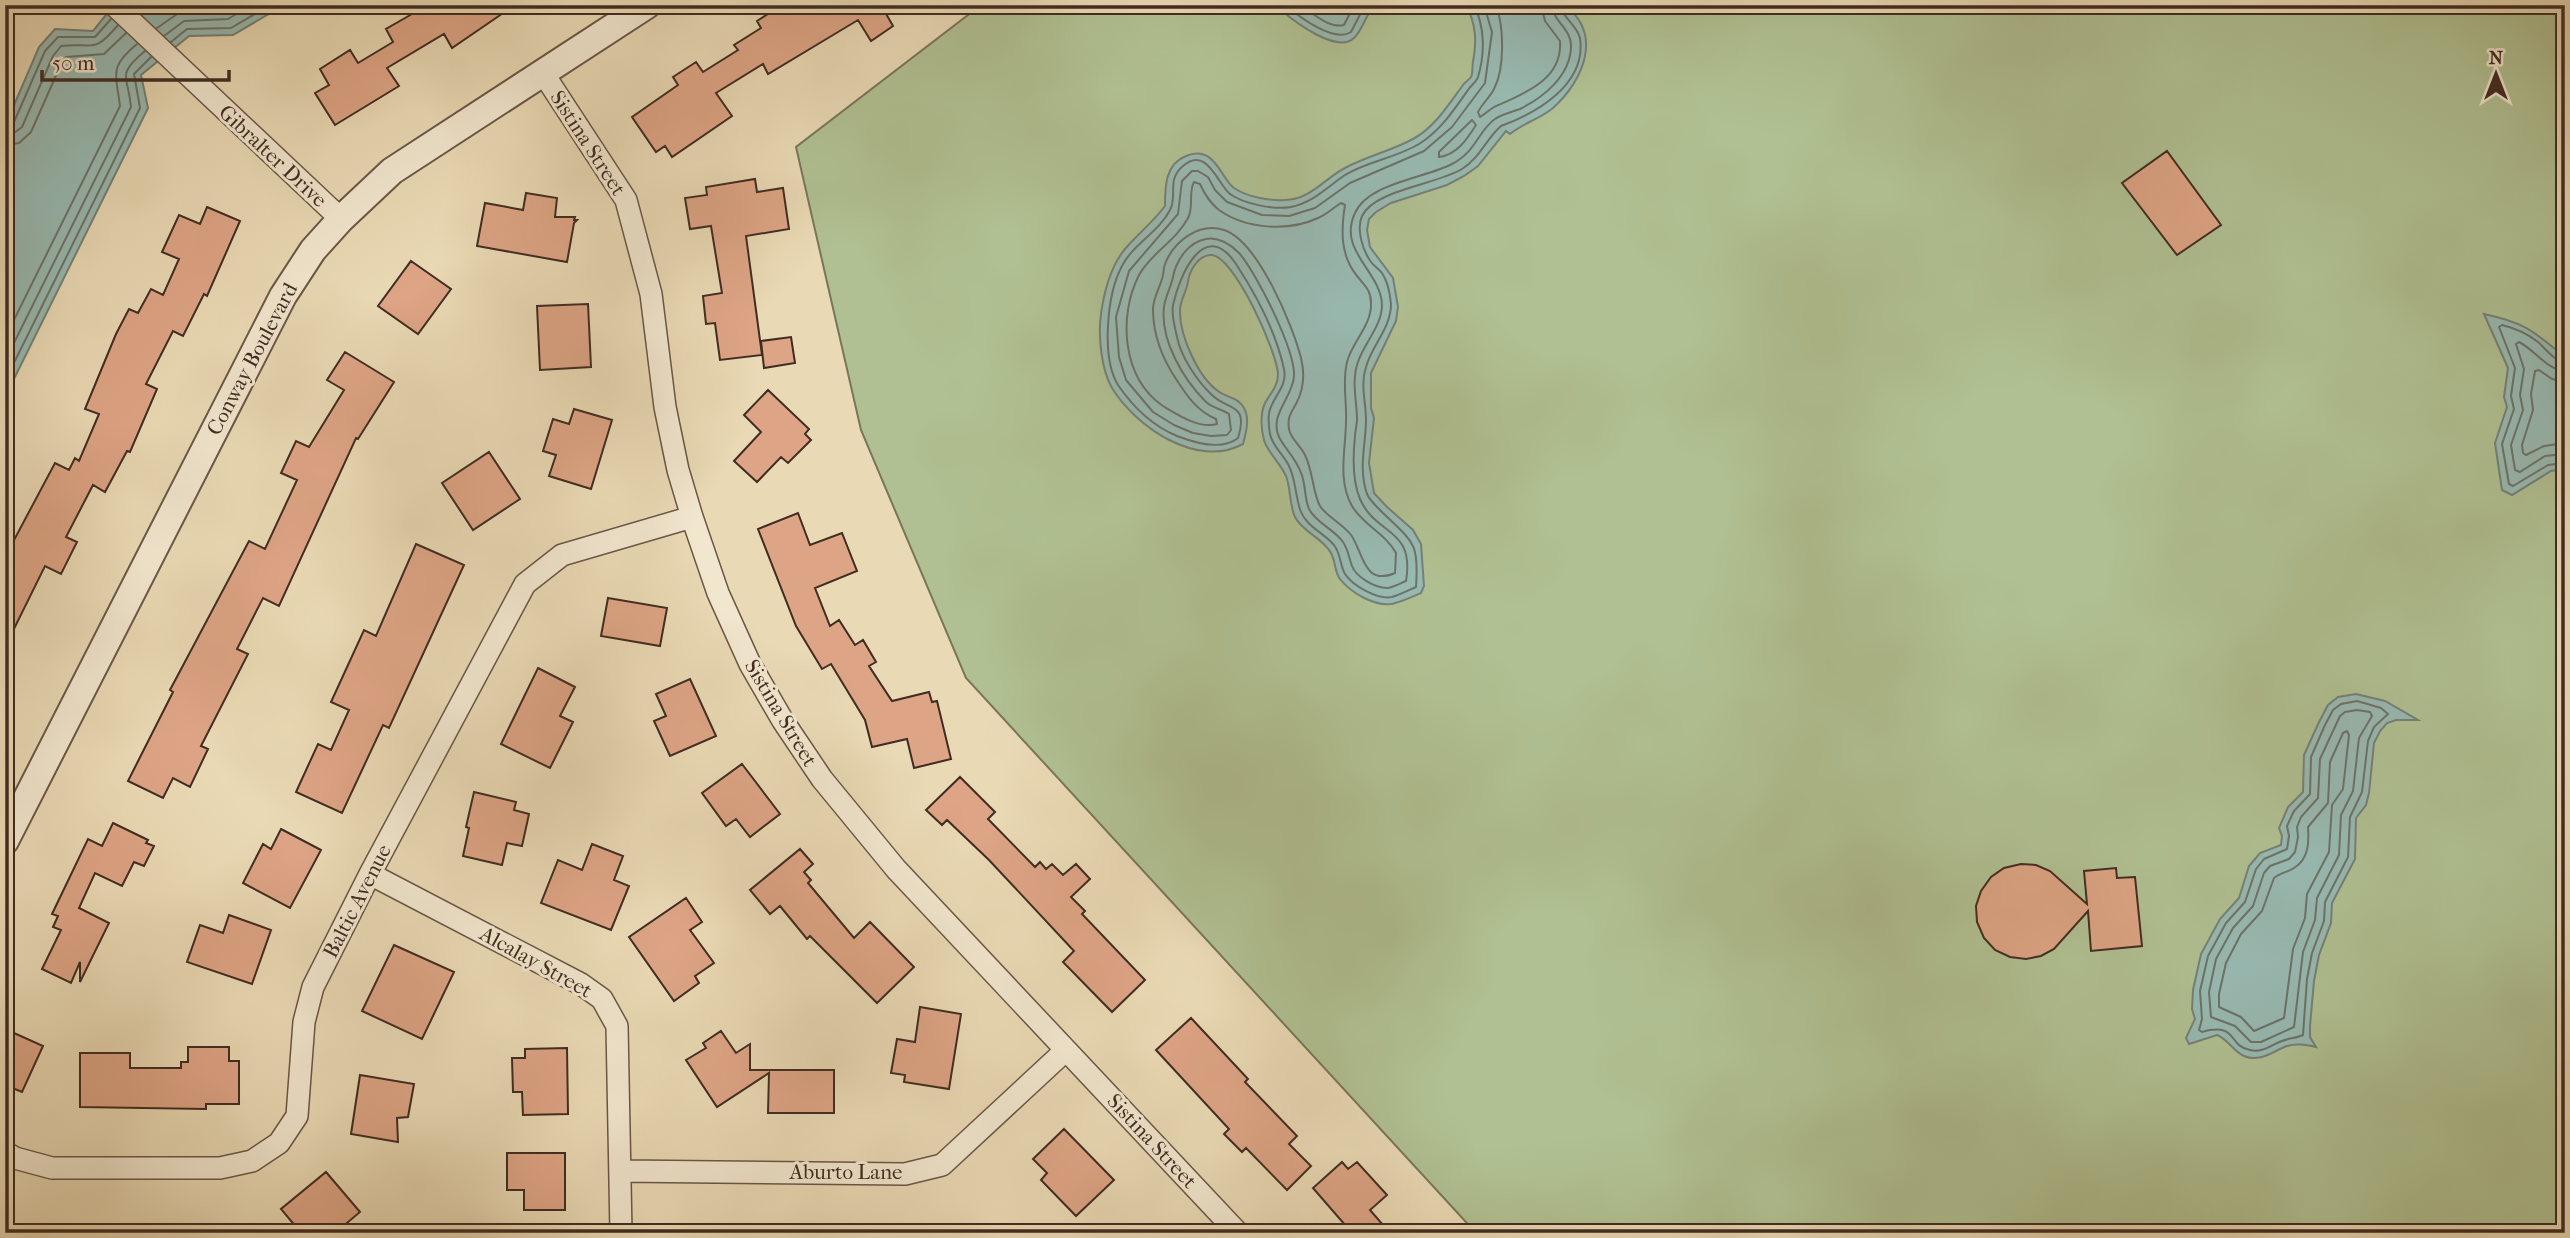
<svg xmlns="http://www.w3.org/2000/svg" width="2570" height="1238" viewBox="0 0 2570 1238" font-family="'IM FELL French Canon',serif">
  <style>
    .green { fill: #b0c092; stroke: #78765a; stroke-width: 2 }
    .water { fill: #98bab2; stroke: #758178; stroke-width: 2 }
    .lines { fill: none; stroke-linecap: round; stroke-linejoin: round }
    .shore { stroke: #6c736a; stroke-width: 2 }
    .building { fill: #dda485; stroke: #402c22; stroke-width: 2 }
    .minor-casing { stroke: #6a5746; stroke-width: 24 }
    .tertiary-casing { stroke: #6a5746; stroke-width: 30 }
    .minor { stroke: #f1e6ce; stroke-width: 21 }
    .tertiary { stroke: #f1e6ce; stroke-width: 26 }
    .labels { text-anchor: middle; stroke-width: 6; stroke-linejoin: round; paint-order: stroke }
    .street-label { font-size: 21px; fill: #402c22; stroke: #f1e6ce }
  </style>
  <rect width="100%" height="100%" fill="#e9d9b4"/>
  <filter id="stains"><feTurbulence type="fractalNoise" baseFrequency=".00286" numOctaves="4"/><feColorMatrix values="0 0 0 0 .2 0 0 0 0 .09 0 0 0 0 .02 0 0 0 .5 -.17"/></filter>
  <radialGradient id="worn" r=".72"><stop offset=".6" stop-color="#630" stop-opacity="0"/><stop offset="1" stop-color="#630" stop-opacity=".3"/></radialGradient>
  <path class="green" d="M 981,5 L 2565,5 L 2565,1233 L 1476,1233 L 966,678 L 861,430 L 796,147 Z"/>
  <path class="water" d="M 114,5 L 284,5 L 233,35 L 189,36 L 141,75 L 148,108 L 5,397 L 5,126 L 39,47 L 55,29 L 93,31 Z
    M 1279,5 L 1375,5 C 1365,15 1363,30 1354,38 C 1337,54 1295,22 1281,10 Z
    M 1466,5 L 1564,5 C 1604,34 1583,81 1553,108 C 1540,119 1523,123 1510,134 L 1506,131 L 1478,166 L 1464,176 L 1447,185 L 1391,203 L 1376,212 L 1369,219 L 1367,230 L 1370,247 L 1393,278 L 1398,307 L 1396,321 L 1371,373 L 1371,408 L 1374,418 L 1369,463 L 1374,493 L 1386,506 L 1413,530 L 1421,544 L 1424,586 L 1421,593 C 1414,596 1398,603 1391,604 C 1374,606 1351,593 1340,579 C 1334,572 1336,558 1329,550 C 1320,537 1302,531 1295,517 C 1289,504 1291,489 1286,476 C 1281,464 1266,450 1264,440 C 1261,429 1260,414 1265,403 C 1270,394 1278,386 1278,375 C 1278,354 1233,252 1210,255 C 1198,256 1190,270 1188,281 C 1187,292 1179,301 1180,312 C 1180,336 1198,377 1218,391 C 1227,398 1238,397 1244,408 C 1250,419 1246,433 1243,444 C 1197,469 1136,427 1112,388 C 1101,369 1098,335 1101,314 C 1104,292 1111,266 1125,249 C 1138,234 1153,222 1165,206 C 1165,187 1165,164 1186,156 C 1215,144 1221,179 1234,188 C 1247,197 1270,201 1285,200 C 1310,200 1325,178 1345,168 C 1367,156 1391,151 1413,139 C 1435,127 1449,104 1463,85 C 1465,82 1469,80 1471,77 C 1473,74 1472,66 1473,62 C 1477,41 1476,24 1466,5 Z
    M 2484,314 C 2526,323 2533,331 2565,357 L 2565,469 L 2551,471 L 2512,495 L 2502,490 L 2495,443 L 2507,407 L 2504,397 L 2508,368 Z
    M 2356,694 L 2385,701 L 2418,720 L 2396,720 L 2387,723 L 2380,731 L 2374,743 L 2369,793 L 2366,805 L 2356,818 L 2355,859 L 2332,903 L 2331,923 L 2319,955 L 2314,981 L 2310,1026 L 2310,1037 L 2316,1047 C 2306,1045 2297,1043 2287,1046 C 2273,1051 2260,1063 2244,1056 C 2233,1051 2229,1040 2217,1035 L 2189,1044 L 2186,1038 L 2195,1019 L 2192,1009 L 2193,990 L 2201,954 L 2220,919 L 2239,898 L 2249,866 L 2260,853 L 2281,845 L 2282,836 L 2279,828 L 2288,807 L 2303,792 L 2304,755 L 2319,722 L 2328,705 L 2338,697 Z"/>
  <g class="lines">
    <path class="shore" d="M 1286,5 C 1299,17 1334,43 1351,32 L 1365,5
      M 1300,5 C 1313,13 1329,29 1344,25 L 1354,5
      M 1474,5 C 1485,27 1485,54 1478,77 C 1476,83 1471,85 1468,90 C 1454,110 1440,131 1419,144 C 1396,158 1368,161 1345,175 C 1327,187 1314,202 1291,207 C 1274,210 1244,204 1230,194 C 1218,185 1207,145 1183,166 C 1166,180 1178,196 1170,210 C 1159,232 1133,244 1122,266 C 1107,294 1101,357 1118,385 C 1133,407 1153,426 1177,436 C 1195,443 1222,451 1238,438 C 1249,402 1228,411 1212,395 C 1197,381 1181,357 1177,337 C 1175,327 1171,315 1173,305 C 1179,277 1204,216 1236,264 C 1257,296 1276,332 1284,369 C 1288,387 1272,397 1269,413 C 1268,420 1269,428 1270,434 C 1272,446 1284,455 1289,466 C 1296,480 1295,496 1301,512 C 1307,527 1324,533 1334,545 C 1341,554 1340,566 1345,574 C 1353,586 1378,600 1392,597 C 1399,595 1409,590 1416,587 C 1419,543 1414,543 1384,514 C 1379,509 1370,501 1367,494 C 1358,467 1366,445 1366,420 C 1366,402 1360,385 1366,367 C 1372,345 1391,328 1391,304 C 1390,293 1388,282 1382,273 C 1379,269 1374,266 1371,262 C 1363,251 1356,230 1362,216 C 1374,190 1438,184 1462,169 C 1480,158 1486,139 1501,126 C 1536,113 1587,85 1580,38 C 1577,25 1562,18 1561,5
      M 1484,5 L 1492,32 L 1485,83 L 1452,127 L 1424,151 L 1350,183 L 1315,208 L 1289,216 L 1262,215 L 1227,202 L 1215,190 L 1208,177 L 1198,171 L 1192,171 L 1182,181 L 1178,214 L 1129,271 L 1116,317 L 1119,357 L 1126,380 L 1153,412 L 1174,425 L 1193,433 L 1211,436 L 1227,435 L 1231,430 L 1229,414 C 1222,409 1212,408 1206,402 C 1183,379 1160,340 1164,307 C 1165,297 1171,287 1173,277 C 1176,261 1188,242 1206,239 C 1218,237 1230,244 1239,253 C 1256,272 1296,351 1294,377 C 1292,398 1269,415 1279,437 C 1285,449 1296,458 1301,473 C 1306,484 1304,497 1309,509 C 1316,523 1334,529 1343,542 C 1348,549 1349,558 1352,566 C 1356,577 1375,588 1387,588 C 1392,588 1401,583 1406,581 C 1415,527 1376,536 1360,499 C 1352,480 1353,455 1355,436 C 1355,431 1357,425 1357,420 C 1357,401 1351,381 1358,362 C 1364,343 1382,326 1382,305 C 1381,271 1337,251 1355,213 C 1368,183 1426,178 1452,164 C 1476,152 1478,131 1495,119 C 1502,114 1512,112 1520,109 C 1544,97 1570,76 1571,47 C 1572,29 1553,22 1552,5
      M 1496,5 C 1504,27 1505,68 1494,89 C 1490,97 1482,104 1478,112 L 1480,117 C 1485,114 1489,110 1494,107 C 1523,94 1563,80 1560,41 L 1545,21 L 1541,5
      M 157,28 L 183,10 L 225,9 L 231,5
      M 164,36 L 184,21 L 228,19 L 252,5
      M 171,42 L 187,29 L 231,28 L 270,5
      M 1472,120 L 1476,125 C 1467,139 1457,155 1439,157 L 1439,152 Z
      M 5,126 L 14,122 L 45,51 L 58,37 L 95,37 L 111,19
      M 5,135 L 14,133 L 22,127 L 53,56 L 61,46 C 94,42 93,55 118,25
      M 5,145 L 19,143 L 31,132 L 62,62 L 66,57 L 104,54 L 126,33
      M 1194,182 L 1200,184 C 1204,193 1210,203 1219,210 C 1246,229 1288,232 1318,218 C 1326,215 1333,208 1341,203 L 1345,205 C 1341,230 1340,255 1357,276 C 1365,286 1371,290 1371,303 C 1372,325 1352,342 1347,362 C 1342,382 1347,401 1346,421 C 1346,448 1337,480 1352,506 C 1363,525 1386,534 1396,553 L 1395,573 C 1363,587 1363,551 1351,535 C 1342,523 1327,517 1320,506 C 1313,494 1313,471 1305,455 C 1301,446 1290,438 1289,429 C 1287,418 1291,413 1296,404 C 1304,389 1305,374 1301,358 C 1293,326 1258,241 1224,230 C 1199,222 1174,241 1165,264 C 1163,269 1164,274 1162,279 C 1159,289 1153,299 1153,309 C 1153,334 1162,358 1176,379 C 1187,396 1197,411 1216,419 L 1217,424 C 1199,429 1178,415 1163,406 C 1122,378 1118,316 1139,275 C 1151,253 1176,241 1188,218 C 1194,207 1188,193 1194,182 Z
      M 5,338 L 120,106 C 116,73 109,67 137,44
      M 5,361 L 131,107 C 128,75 116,75 145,51
      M 2565,362 C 2554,361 2546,349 2538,342 C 2528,334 2514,328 2502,325 L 2499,327 L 2515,368 L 2511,396 L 2514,409 L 2502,444 L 2509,484 L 2513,486 L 2548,465 L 2565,463
      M 2565,371 C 2547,370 2535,350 2519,342 L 2516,344 L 2524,369 L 2520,395 L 2523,410 L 2511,445 L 2515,470 L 2520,472 L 2545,456 L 2565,454
      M 5,381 L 140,108 L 134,74 L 151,57
      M 2565,382 L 2552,379 L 2539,370 L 2535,371 L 2531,394 L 2533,410 L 2522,445 L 2523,453 L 2526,455 L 2544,446 L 2565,443
      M 2357,701 L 2381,708 L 2388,714 L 2374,727 L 2368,741 L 2362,792 L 2350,817 L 2348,857 L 2325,902 L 2324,921 L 2312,953 L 2307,979 L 2303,1035 C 2297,1038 2289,1038 2282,1041 C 2271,1045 2262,1053 2250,1050 C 2227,1046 2239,1022 2202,1032 L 2199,1030 L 2202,1019 L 2200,991 L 2208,956 L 2226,923 L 2245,902 L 2256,869 L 2264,859 L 2287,849 L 2289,836 L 2287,826 L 2294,811 L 2310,794 L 2311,757 L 2325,725 L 2333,710 L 2341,704 Z
      M 2357,710 L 2370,712 L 2372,716 L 2359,738 L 2353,791 L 2341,815 L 2339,855 L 2317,898 L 2315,920 L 2303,952 L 2294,1027 L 2261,1042 L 2251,1042 L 2235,1026 L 2211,1017 L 2209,992 L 2216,959 L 2233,928 L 2253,906 L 2264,873 L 2270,866 L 2289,859 L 2295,852 L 2298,837 L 2297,827 L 2301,817 L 2318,798 L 2320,759 L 2340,716 L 2345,712 Z
      M 2347,731 L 2349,735 L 2343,789 L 2332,805 L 2329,852 L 2307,894 L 2305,918 L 2293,949 L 2284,1018 L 2254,1031 L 2241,1017 L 2219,1007 L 2219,994 L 2226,963 L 2241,934 L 2262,911 L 2274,878 C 2280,873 2288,872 2294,868 C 2309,859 2309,842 2308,827 L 2328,803 L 2330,762 L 2343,733 Z"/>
  </g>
  <path class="building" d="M 407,5 L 515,5 L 452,48 L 444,34 L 387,68 L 399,86 L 335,125 L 315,93 L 329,85 L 320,69 L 350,50 L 358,63 L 393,42 L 386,29 L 412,14 Z
    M 782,5 L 881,5 L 893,26 L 871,41 L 858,20 L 768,74 L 763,64 L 716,93 L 732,116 L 672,157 L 665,146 L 656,152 L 632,117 L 678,85 L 673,77 L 696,62 L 703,72 L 738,50 L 734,45 L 761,28 L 757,21 Z
    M 2167,151 L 2221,225 L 2177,255 L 2122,183 Z
    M 755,179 L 757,192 L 783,188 L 789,229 L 746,236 L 762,355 L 720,360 L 715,323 L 706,324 L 703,296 L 722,293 L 711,226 L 690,229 L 685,198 L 707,195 L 706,187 Z
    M 526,193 L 557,198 L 555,217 L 575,217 L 574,220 L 577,220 L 574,223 L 567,262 L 477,246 L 485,203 L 523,210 Z
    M 207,207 L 240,221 L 207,296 L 204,294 L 183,336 L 173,331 L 146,384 L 157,389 L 130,452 L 127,451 L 105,492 L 93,485 L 66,537 L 77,542 L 61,574 L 45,566 L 5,647 L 5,557 L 55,463 L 69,470 L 75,458 L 79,461 L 99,414 L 85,409 L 116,334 L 129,309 L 138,313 L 151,289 L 163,295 L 179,259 L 162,252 L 179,215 L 200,224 Z
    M 411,261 L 451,289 L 418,334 L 378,306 Z
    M 588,304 L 591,367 L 540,370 L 537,306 Z
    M 791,337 L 795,363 L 764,368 L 761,341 Z
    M 345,352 L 394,382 L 358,439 L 356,438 L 279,606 L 263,598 L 237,649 L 248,654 L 201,746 L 208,749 L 190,787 L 173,778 L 163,798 L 128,781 L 173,692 L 170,690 L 249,541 L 265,549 L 297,480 L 281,473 L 296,441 L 309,447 L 344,390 L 327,380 Z
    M 768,390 L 809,429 L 805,434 L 811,440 L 788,463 L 781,457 L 757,482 L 734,461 L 761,432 L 744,415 Z
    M 574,409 L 612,420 L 591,489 L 549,476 L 556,455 L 543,451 L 553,419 L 569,424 Z
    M 489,452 L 520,499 L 473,530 L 442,483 Z
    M 798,513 L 810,545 L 842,533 L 857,571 L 815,588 L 830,626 L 839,620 L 855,645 L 863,640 L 876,662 L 869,666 L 892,701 L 929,692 L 932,702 L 937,701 L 951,759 L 914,768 L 907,739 L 872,747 L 865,720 L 831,664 L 822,669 L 796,626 L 758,529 Z
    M 416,544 L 464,565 L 389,728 L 383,725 L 342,813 L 296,792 L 318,744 L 331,750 L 349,710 L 331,702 L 364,630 L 376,636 Z
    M 608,598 L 667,608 L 660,646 L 601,636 Z
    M 538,668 L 575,687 L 560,716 L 573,722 L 550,768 L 501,744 Z
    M 690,679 L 716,736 L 670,756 L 654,721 L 666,716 L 656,694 Z
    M 742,764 L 780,814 L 750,837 L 736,819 L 726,826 L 702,793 Z
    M 960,777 L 995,812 L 988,819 L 1035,867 L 1040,862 L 1046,869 L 1052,864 L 1063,875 L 1076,864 L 1090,879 L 1071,897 L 1085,911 L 1082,914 L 1145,980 L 1112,1012 L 1063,962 L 1074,951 L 989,860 L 947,820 L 942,825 L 926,810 Z
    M 474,792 L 516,802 L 514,810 L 529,814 L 522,846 L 507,843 L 502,865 L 463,856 L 469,828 L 466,827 Z
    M 113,823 L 148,840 L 146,843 L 154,846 L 144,866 L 134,862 L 122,886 L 95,873 L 79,908 L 109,923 L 80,982 L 80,962 L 71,983 L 42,969 L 61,930 L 53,927 L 58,916 L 52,914 L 88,839 L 102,846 Z
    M 281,829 L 321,850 L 290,908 L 243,883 L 263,844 L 271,849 Z
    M 592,844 L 623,856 L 614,880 L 629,886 L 611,930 L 541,903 L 558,860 L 582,870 Z
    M 800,849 L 813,864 L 804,872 L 811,880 L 808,883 L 854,938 L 870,922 L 914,967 L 877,1003 L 810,936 L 807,939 L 780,906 L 770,914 L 750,890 Z
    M 2021,864 L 2036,865 L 2050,871 L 2087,904 L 2084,871 L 2116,868 L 2117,878 L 2135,877 L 2142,946 L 2091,951 L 2088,911 L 2054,949 L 2041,956 L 2026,959 L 2010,957 L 1995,950 L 1984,938 L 1977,922 L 1976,906 L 1981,891 L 1991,877 L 2004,868 Z
    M 686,898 L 702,922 L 690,930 L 714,963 L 695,976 L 699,983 L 674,1001 L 629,937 Z
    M 229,915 L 271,930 L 252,984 L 187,962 L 200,925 L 223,933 Z
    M 394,945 L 454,972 L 422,1039 L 362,1011 Z
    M 920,1007 L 961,1014 L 949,1089 L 904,1082 L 905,1075 L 891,1073 L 897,1039 L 915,1042 Z
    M 1191,1018 L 1248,1079 L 1245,1082 L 1297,1136 L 1289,1144 L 1311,1166 L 1287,1190 L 1246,1148 L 1242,1152 L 1224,1134 L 1229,1129 L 1156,1050 Z
    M 5,1029 L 43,1046 L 22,1092 L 5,1085 Z
    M 721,1031 L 736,1053 L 750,1044 L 750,1070 L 834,1070 L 834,1113 L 768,1113 L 769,1073 L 717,1107 L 686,1060 L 706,1048 L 703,1043 Z
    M 188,1047 L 229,1047 L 229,1061 L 239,1061 L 239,1104 L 206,1104 L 206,1109 L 80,1107 L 80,1053 L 130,1053 L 130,1068 L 181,1068 L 181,1062 L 188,1062 Z
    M 567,1048 L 568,1114 L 523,1115 L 522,1092 L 513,1092 L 512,1058 L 525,1058 L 525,1049 Z
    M 360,1075 L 414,1084 L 408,1117 L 397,1118 L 398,1142 L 351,1134 Z
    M 1064,1129 L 1114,1180 L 1076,1216 L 1041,1180 L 1047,1173 L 1033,1159 Z
    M 507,1153 L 565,1153 L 565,1210 L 524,1210 L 524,1190 L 507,1190 Z
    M 1342,1162 L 1348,1169 L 1357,1162 L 1387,1195 L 1370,1210 L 1390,1233 L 1352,1233 L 1313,1188 Z
    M 326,1172 L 360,1212 L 335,1233 L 301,1233 L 281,1209 Z"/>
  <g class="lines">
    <g class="minor-casing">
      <path id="minor" d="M 114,5 L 341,219
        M 543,73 L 626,200 L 651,294 L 665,407 L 678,470 L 692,517 L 718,593 L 750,664 L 783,721 L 822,779 L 896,869 L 1238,1233
        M 370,874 L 581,984 L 602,999 L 617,1026 L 621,1233
        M 5,1152 L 15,1158 L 52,1168 L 220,1168 L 252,1161 L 279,1143 L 297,1116 L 304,1022 L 313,987 L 370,874 L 525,584 L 562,555 L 692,517
        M 621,1171 L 905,1174 L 942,1165 L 1066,1050"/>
    </g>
    <g class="tertiary-casing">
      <path id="tertiary" d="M 5,841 L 283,296 L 313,250 L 341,219 L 392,171 L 647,5"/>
    </g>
    <use href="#minor" class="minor"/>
    <use href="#tertiary" class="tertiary"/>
  </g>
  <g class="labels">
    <g class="street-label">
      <text transform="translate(588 143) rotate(57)" y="7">Sistina Street</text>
      <text transform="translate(273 156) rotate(43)" y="7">Gibralter Drive</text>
      <text transform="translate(252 359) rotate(-62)" y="7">Conway Boulevard</text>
      <text transform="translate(781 713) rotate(59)" y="7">Sistina Street</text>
      <text transform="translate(357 901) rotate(-63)" y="7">Baltic Avenue</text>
      <text transform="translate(536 962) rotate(29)" y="7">Alcalay Street</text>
      <text transform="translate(1152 1141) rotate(47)" y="7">Sistina Street</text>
      <text x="846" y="1179">Aburto Lane</text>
    </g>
  </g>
  <rect width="2570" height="1238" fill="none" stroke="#e9d9b4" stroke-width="28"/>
  <rect x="7" y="7" width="2556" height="1224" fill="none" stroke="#402c22" stroke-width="3.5"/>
  <rect x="14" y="14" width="2542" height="1210" fill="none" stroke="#402c22" stroke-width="2"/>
  <g transform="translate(2496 74)" stroke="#f1e6ce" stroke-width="5" paint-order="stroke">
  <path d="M0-5L12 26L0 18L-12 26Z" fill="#402c22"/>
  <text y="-10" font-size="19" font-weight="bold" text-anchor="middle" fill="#402c22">N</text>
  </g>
  <path d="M42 70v10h187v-10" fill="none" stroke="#402c22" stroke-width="3.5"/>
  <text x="52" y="70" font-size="21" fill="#402c22" stroke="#f1e6ce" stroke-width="5" paint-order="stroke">50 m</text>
  <rect width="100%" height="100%" filter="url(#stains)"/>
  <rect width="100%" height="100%" fill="url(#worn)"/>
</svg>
